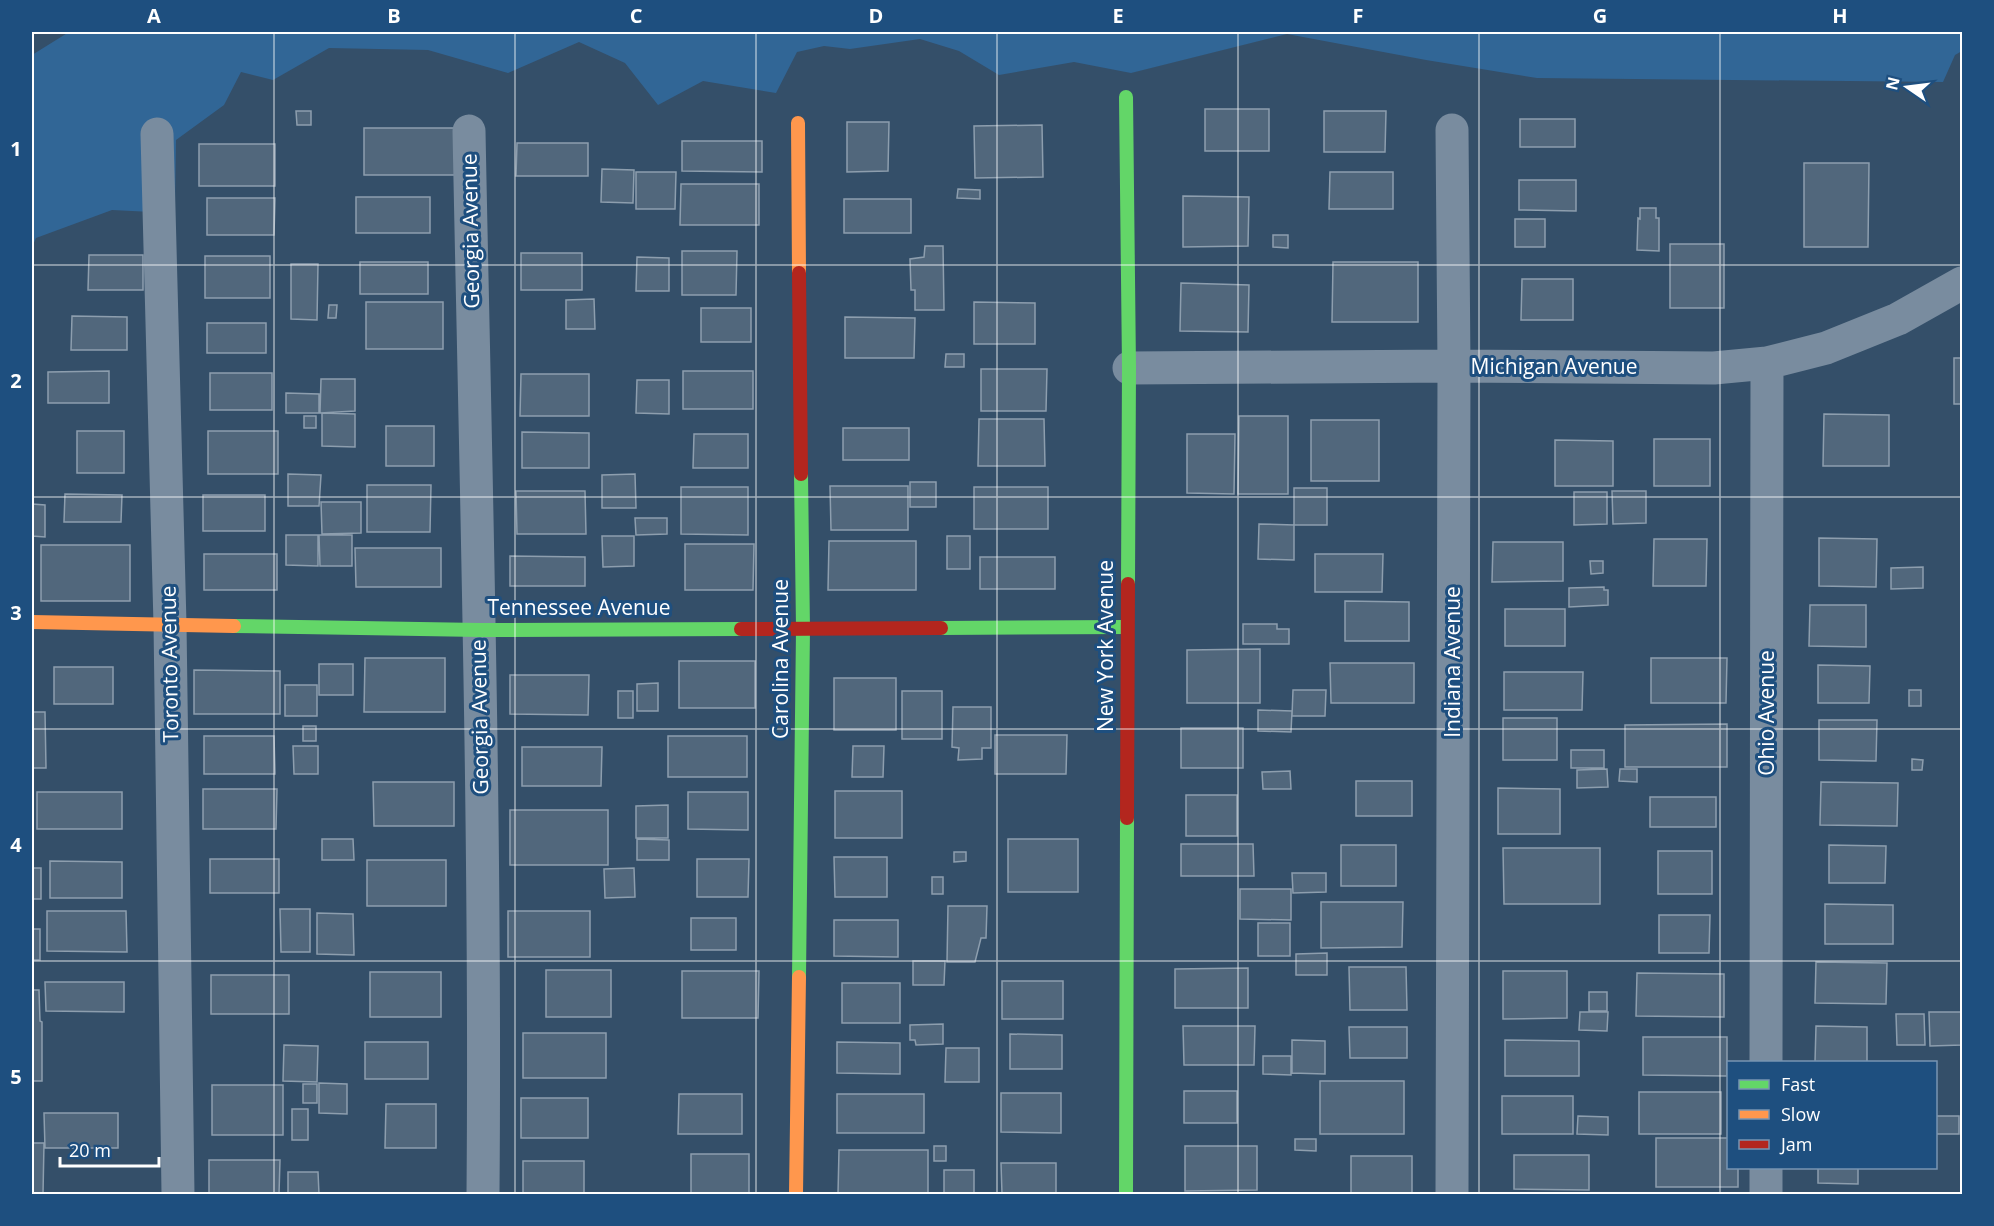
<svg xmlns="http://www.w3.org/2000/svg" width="1994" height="1226" viewBox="0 0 1994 1226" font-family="'Open Sans',sans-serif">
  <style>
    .green { fill: #316696 }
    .building { fill: #51677c; stroke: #8d9eae; stroke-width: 1.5 }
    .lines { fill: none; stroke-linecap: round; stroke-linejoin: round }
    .street { stroke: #798c9f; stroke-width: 33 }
    .fast { stroke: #63d668; stroke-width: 14 }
    .slow { stroke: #ff974d; stroke-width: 14 }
    .jam { stroke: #b3261e; stroke-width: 14 }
    .grid { fill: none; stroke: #fff; stroke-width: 1.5; stroke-opacity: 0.55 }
    .labels { text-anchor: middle; stroke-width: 6; stroke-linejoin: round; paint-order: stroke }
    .street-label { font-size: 21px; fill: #fff; stroke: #1e4f7f }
    .neatline { fill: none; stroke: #fff; stroke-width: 2 }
    .grid-label { font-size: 20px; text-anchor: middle; font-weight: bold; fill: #fff }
  </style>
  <rect width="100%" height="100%" fill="#344f69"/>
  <path class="green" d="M 69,32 L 1962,32 L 1962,51 L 1955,55 L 1943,82 L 1537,78 L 1426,60 L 1287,34 L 1131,73 L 1074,62 L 999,75 L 959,51 L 920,39 L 850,49 L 824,46 L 797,52 L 776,93 L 703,81 L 658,105 L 625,63 L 579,42 L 508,73 L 428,50 L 329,48 L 273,80 L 241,72 L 224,105 L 176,140 L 175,202 L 172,213 L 112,210 L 36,238 L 32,247 L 32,55 Z"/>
  <path class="building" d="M 1205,109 L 1269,109 L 1269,151 L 1205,151 Z
    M 296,111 L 311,111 L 311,125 L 297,125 Z
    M 1324,111 L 1386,111 L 1385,152 L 1324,152 Z
    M 1520,119 L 1575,119 L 1575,147 L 1520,147 Z
    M 847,122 L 889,122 L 888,171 L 847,172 Z
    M 1042,125 L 1043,177 L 975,178 L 974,126 Z
    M 364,128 L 465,128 L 465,175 L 364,175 Z
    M 682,141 L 762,141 L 762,172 L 682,171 Z
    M 517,143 L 588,143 L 588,176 L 516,176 Z
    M 199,144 L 275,144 L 275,186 L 199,186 Z
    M 1804,163 L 1869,163 L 1868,247 L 1804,247 Z
    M 602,169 L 634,170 L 633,203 L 601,202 Z
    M 636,172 L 676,172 L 675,209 L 636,209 Z
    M 1330,172 L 1393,172 L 1393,209 L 1329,209 Z
    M 1519,180 L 1576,180 L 1576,211 L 1519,210 Z
    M 681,184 L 759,184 L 759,225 L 680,225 Z
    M 958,189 L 980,190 L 980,199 L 957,198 Z
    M 1183,196 L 1249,197 L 1248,246 L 1183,247 Z
    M 356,197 L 430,197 L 430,233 L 356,233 Z
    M 207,198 L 275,198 L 274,235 L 207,235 Z
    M 844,199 L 911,199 L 911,233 L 844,233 Z
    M 1640,208 L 1656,208 L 1656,218 L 1659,218 L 1659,251 L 1637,250 L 1638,218 L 1640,219 Z
    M 1515,219 L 1545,219 L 1545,247 L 1515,247 Z
    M 1273,235 L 1288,235 L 1288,248 L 1273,247 Z
    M 1670,244 L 1724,244 L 1724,308 L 1670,308 Z
    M 925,246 L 943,246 L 944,310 L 915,310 L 915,290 L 911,290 L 910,259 L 924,257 Z
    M 682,251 L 737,251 L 736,295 L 682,295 Z
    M 521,253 L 582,253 L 582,290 L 521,290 Z
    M 89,255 L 143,255 L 143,290 L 88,290 Z
    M 205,256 L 270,256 L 270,298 L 205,298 Z
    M 637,257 L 669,258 L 669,291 L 636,291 Z
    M 360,262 L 428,262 L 428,294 L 360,294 Z
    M 1333,262 L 1418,262 L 1418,322 L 1332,322 Z
    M 291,264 L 318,264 L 317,320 L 291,319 Z
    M 1522,279 L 1573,279 L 1573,320 L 1521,320 Z
    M 1181,283 L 1249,285 L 1248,332 L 1180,331 Z
    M 594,299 L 595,329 L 566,329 L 566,300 Z
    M 366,302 L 443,302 L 443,349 L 366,349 Z
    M 974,302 L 1035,303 L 1035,344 L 974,344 Z
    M 329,305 L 337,305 L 336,318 L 328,318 Z
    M 701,308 L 751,308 L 751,342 L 701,342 Z
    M 72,316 L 127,317 L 127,350 L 71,350 Z
    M 845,317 L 915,318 L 914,358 L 845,358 Z
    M 207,323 L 266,323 L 266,353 L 207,353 Z
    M 946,354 L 964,354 L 964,367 L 945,367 Z
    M 1954,358 L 1962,358 L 1962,404 L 1954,404 Z
    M 981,369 L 1047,369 L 1046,411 L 981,411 Z
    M 109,371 L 109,403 L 48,403 L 48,372 Z
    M 683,371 L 753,371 L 753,409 L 683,409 Z
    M 210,373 L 272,373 L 272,410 L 210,410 Z
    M 521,374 L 589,374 L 589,416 L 520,416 Z
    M 321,379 L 355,379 L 355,411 L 320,413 Z
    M 637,380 L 669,380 L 669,414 L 636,413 Z
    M 286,393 L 319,394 L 319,413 L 286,413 Z
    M 322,413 L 355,414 L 355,447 L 322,446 Z
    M 1824,414 L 1889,415 L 1889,466 L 1823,466 Z
    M 304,416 L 316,416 L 316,428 L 304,428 Z
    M 1239,416 L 1288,416 L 1288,494 L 1238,494 Z
    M 979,419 L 1044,419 L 1045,466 L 978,466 Z
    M 1311,420 L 1379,420 L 1379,481 L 1311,481 Z
    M 386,426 L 434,426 L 434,466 L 386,466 Z
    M 843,428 L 909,428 L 909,460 L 843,460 Z
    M 77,431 L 124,431 L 124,473 L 77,473 Z
    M 208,431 L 278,431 L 278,474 L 208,474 Z
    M 522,432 L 589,433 L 589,468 L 522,468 Z
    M 694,434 L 748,434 L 748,468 L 693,468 Z
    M 1187,434 L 1235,434 L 1234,494 L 1187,493 Z
    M 1654,439 L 1710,439 L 1710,486 L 1654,486 Z
    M 1555,440 L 1613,441 L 1613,486 L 1555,486 Z
    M 288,474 L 321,475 L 319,506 L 288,506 Z
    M 635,474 L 636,508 L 602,508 L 602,475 Z
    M 910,482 L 936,482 L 936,507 L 910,507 Z
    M 367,485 L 431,485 L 430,532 L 367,532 Z
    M 830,486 L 908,486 L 908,530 L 831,530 Z
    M 681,487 L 748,487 L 748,535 L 681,534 Z
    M 974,487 L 1048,487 L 1048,529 L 974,529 Z
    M 1294,488 L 1327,488 L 1327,525 L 1294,525 Z
    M 516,491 L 585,491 L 586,534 L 517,534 Z
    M 1612,491 L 1646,491 L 1646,523 L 1613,524 Z
    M 1574,492 L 1607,492 L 1607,524 L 1574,525 Z
    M 65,494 L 122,495 L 121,522 L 64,522 Z
    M 203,495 L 265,495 L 265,531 L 203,531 Z
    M 321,502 L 361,502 L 361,533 L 322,534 Z
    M 32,504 L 45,505 L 45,537 L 32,536 Z
    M 635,518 L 667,518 L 667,534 L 636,535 Z
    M 1259,524 L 1294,525 L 1294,560 L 1258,559 Z
    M 286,535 L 318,535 L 318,566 L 286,565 Z
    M 319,535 L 352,535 L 352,566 L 320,566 Z
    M 602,536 L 634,536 L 634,566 L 603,567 Z
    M 947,536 L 970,536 L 970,569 L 947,569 Z
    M 1819,538 L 1877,539 L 1876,587 L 1819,586 Z
    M 1654,539 L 1707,539 L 1706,586 L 1653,586 Z
    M 829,541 L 916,541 L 916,590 L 828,590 Z
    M 1493,542 L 1563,542 L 1563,581 L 1492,582 Z
    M 685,544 L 754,544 L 753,590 L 685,590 Z
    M 41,545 L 130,545 L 130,601 L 41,601 Z
    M 355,548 L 441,548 L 441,587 L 356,587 Z
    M 204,554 L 277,554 L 277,590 L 204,590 Z
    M 1315,554 L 1383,554 L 1382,592 L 1315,592 Z
    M 510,556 L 585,557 L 585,586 L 510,586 Z
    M 980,557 L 1055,557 L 1055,589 L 980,589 Z
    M 1590,561 L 1603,561 L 1603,573 L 1591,574 Z
    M 1923,567 L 1923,588 L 1891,589 L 1891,568 Z
    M 1604,587 L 1604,590 L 1608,590 L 1608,605 L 1569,607 L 1569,588 Z
    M 1345,601 L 1409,602 L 1409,641 L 1345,641 Z
    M 1810,605 L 1866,605 L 1866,647 L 1809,646 Z
    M 1505,609 L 1565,609 L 1565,646 L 1505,646 Z
    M 1243,624 L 1277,624 L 1277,629 L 1289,629 L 1289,644 L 1243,644 Z
    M 1260,649 L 1260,703 L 1187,703 L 1187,650 Z
    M 365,658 L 445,658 L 445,712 L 364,712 Z
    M 1651,658 L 1727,658 L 1726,703 L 1651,703 Z
    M 679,661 L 755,661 L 755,708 L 679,708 Z
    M 1330,663 L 1414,663 L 1414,703 L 1331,703 Z
    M 319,664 L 353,664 L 353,695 L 319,695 Z
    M 1818,665 L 1870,666 L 1869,703 L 1818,703 Z
    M 54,667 L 113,667 L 113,704 L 54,704 Z
    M 194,670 L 280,671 L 280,714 L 194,714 Z
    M 1504,672 L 1583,672 L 1582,710 L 1504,710 Z
    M 510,675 L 589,675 L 588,715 L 510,714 Z
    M 834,678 L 896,678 L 896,730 L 834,730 Z
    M 658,683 L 658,711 L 637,711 L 637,684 Z
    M 285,685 L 317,685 L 317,716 L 285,716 Z
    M 1293,690 L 1326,690 L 1325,716 L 1292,716 Z
    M 1909,690 L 1921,690 L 1921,706 L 1909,706 Z
    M 618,691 L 633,691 L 633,718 L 618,718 Z
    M 902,691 L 942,691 L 942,739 L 902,739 Z
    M 953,707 L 991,707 L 991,748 L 982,748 L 982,759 L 958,760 L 959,748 L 952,747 Z
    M 1258,710 L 1292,711 L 1291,732 L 1258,731 Z
    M 32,712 L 45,712 L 46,768 L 32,768 Z
    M 1503,718 L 1557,718 L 1557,760 L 1503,760 Z
    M 1819,720 L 1877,720 L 1876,761 L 1819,760 Z
    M 1727,724 L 1727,767 L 1625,767 L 1625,725 Z
    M 303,726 L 316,726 L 316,741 L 303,741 Z
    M 1181,728 L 1243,728 L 1243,768 L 1181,768 Z
    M 995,735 L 1067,735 L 1066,774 L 995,774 Z
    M 204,736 L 274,736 L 275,774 L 204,774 Z
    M 668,736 L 747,736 L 747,777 L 668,777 Z
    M 293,746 L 318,746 L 318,774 L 294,774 Z
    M 853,746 L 884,746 L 883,777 L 852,777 Z
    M 522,747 L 602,747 L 601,786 L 522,786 Z
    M 1571,750 L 1604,750 L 1604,768 L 1571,768 Z
    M 1912,759 L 1923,760 L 1922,770 L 1912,770 Z
    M 1607,769 L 1608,787 L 1577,788 L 1577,770 Z
    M 1620,769 L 1637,769 L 1637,782 L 1619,781 Z
    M 1290,771 L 1291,789 L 1263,789 L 1262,772 Z
    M 1356,781 L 1412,781 L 1412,816 L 1356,816 Z
    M 373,782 L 454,782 L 454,826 L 374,826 Z
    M 1821,782 L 1898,783 L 1897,826 L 1820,825 Z
    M 1498,788 L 1560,789 L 1560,834 L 1498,834 Z
    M 203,789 L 277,789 L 276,829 L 203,829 Z
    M 835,791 L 902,791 L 902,838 L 835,838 Z
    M 37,792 L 122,792 L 122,829 L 37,829 Z
    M 688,792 L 748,792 L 748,830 L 688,829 Z
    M 1186,795 L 1237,795 L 1237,836 L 1186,836 Z
    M 1650,797 L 1716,797 L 1716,827 L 1650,827 Z
    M 668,805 L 668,838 L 636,838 L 636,806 Z
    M 510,810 L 608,810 L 608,865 L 510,865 Z
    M 322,839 L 353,839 L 354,860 L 322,860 Z
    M 637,839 L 669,840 L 669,860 L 637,860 Z
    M 1008,839 L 1078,839 L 1078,892 L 1008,892 Z
    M 1181,844 L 1253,844 L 1254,876 L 1181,876 Z
    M 1341,845 L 1396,845 L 1396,886 L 1341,886 Z
    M 1829,845 L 1886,846 L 1885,883 L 1829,883 Z
    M 1503,848 L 1600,848 L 1600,904 L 1504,904 Z
    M 1658,851 L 1712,851 L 1712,894 L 1658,894 Z
    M 954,852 L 966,852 L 966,861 L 954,862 Z
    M 834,857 L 887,857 L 887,897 L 835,897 Z
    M 210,859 L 279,859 L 279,893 L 210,893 Z
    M 697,859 L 749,859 L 748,897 L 697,897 Z
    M 367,860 L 446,860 L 446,906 L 367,906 Z
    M 50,861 L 122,862 L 122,898 L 50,898 Z
    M 32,868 L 41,868 L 41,899 L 32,899 Z
    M 634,868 L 635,897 L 605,898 L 604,869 Z
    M 1292,873 L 1326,873 L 1326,892 L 1293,893 Z
    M 932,877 L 943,877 L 943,894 L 932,894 Z
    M 1240,889 L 1291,889 L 1291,920 L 1240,919 Z
    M 1321,902 L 1403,902 L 1402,947 L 1321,948 Z
    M 1825,904 L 1893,905 L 1893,944 L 1825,944 Z
    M 948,906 L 987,906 L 986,938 L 981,938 L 975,962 L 947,962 Z
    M 280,909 L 310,909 L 310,952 L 281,952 Z
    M 47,911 L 126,911 L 127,952 L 47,951 Z
    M 508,911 L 590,911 L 590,957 L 508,957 Z
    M 317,913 L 353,914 L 354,955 L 317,954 Z
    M 1659,915 L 1710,915 L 1709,953 L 1659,953 Z
    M 691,918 L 736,918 L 736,950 L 691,950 Z
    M 834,920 L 898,920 L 898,957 L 834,956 Z
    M 1258,923 L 1290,923 L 1290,956 L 1258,956 Z
    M 32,929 L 40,929 L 40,960 L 32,960 Z
    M 1327,953 L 1327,975 L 1296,975 L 1296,954 Z
    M 913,961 L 945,961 L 944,985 L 913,985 Z
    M 1816,962 L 1887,963 L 1886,1004 L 1815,1003 Z
    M 1349,967 L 1406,967 L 1407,1010 L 1350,1010 Z
    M 1248,968 L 1248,1008 L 1175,1008 L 1175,969 Z
    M 546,970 L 611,970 L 611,1017 L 546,1017 Z
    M 682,971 L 759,971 L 758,1018 L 682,1018 Z
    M 1503,971 L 1567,971 L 1567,1018 L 1503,1019 Z
    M 370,972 L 441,972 L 441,1017 L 370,1017 Z
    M 1637,973 L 1724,974 L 1724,1017 L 1636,1016 Z
    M 211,975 L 289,975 L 289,1014 L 211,1014 Z
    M 1002,981 L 1063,981 L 1063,1019 L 1002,1019 Z
    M 45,982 L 124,982 L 124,1012 L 46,1011 Z
    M 842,983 L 900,983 L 900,1023 L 842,1023 Z
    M 32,990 L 39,990 L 40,1021 L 42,1022 L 42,1081 L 32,1081 Z
    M 1589,992 L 1607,992 L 1607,1011 L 1589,1011 Z
    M 1580,1012 L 1608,1012 L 1607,1031 L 1579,1030 Z
    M 1929,1012 L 1962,1012 L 1962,1045 L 1930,1046 Z
    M 1896,1014 L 1924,1014 L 1925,1045 L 1897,1045 Z
    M 943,1024 L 943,1044 L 916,1045 L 915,1040 L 910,1040 L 910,1025 Z
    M 1183,1026 L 1255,1026 L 1254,1065 L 1184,1065 Z
    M 1816,1026 L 1867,1027 L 1867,1062 L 1815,1062 Z
    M 1349,1027 L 1407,1027 L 1407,1058 L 1350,1058 Z
    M 523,1033 L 606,1033 L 606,1078 L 523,1078 Z
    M 1010,1034 L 1062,1035 L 1062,1069 L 1010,1069 Z
    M 1643,1037 L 1727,1037 L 1727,1076 L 1643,1075 Z
    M 1292,1040 L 1325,1041 L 1325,1074 L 1292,1073 Z
    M 1505,1040 L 1579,1041 L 1579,1076 L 1505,1076 Z
    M 365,1042 L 428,1042 L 428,1079 L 365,1079 Z
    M 837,1042 L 900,1043 L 900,1074 L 837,1073 Z
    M 284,1045 L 318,1046 L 317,1082 L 283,1081 Z
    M 946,1048 L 979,1048 L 979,1082 L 945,1082 Z
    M 1263,1056 L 1291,1056 L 1291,1075 L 1263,1074 Z
    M 1320,1081 L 1404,1081 L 1404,1134 L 1320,1134 Z
    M 319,1083 L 347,1084 L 347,1114 L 319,1113 Z
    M 303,1084 L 317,1084 L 317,1103 L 303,1103 Z
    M 212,1085 L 283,1085 L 283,1135 L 212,1135 Z
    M 1184,1091 L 1237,1091 L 1237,1123 L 1184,1123 Z
    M 1639,1092 L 1721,1092 L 1721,1134 L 1639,1134 Z
    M 1001,1093 L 1061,1093 L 1061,1133 L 1001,1132 Z
    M 679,1094 L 742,1094 L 742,1134 L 678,1134 Z
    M 837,1094 L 924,1094 L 924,1133 L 837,1133 Z
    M 1502,1096 L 1573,1096 L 1573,1134 L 1502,1134 Z
    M 521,1098 L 588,1098 L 588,1138 L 521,1138 Z
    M 386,1104 L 436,1104 L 436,1148 L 385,1148 Z
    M 292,1109 L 308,1109 L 308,1140 L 292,1140 Z
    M 44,1113 L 118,1113 L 118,1148 L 45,1148 Z
    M 1578,1116 L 1608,1117 L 1608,1135 L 1577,1134 Z
    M 1936,1116 L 1959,1116 L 1959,1134 L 1936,1134 Z
    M 1656,1138 L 1728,1138 L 1728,1168 L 1738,1168 L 1738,1187 L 1656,1187 Z
    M 1295,1139 L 1316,1139 L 1316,1151 L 1295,1150 Z
    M 32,1143 L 44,1143 L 43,1194 L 32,1194 Z
    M 934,1146 L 946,1146 L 946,1161 L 934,1161 Z
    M 1185,1146 L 1257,1146 L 1257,1190 L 1185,1191 Z
    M 839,1150 L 928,1150 L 928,1194 L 838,1194 Z
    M 691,1154 L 749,1154 L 749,1194 L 691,1194 Z
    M 1514,1155 L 1589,1155 L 1589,1190 L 1514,1189 Z
    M 1351,1156 L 1412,1156 L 1412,1194 L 1351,1194 Z
    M 209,1160 L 280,1160 L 279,1194 L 209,1194 Z
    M 523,1161 L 584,1161 L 584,1194 L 523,1194 Z
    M 1001,1163 L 1056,1163 L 1056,1194 L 1002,1194 Z
    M 1818,1168 L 1858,1168 L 1858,1184 L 1818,1183 Z
    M 944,1170 L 974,1170 L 974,1194 L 944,1194 Z
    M 288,1172 L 318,1172 L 319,1194 L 288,1194 Z"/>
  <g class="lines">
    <path class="street" d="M 1452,130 L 1454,366 L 1452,1194
      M 469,131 C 476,485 486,840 483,1194
      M 157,134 L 170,624 L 178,1194
      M 1129,368 L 1454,366 L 1714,368 L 1767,363 L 1826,348 L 1898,319 L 1962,283
      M 1766,1062 L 1767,363
      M 1766,1194 L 1766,1168"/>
    <path class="fast" d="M 1126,97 L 1129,368 L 1128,584
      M 234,626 L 480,630 L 741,629
      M 941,628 L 1127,627
      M 799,977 L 803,629 L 801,474
      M 1126,1194 L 1127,818"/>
    <path class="slow" d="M 798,123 L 799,273
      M 32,622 L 234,626
      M 796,1194 L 799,977"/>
    <path class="jam" d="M 799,273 L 801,474
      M 741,629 L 941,628
      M 1127,818 L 1128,584"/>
  </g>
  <path class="grid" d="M 274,32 L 274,1194M 515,32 L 515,1194M 756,32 L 756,1194M 997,32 L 997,1194M 1238,32 L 1238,1194M 1479,32 L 1479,1194M 1720,32 L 1720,1194M 32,265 L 1962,265M 32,497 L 1962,497M 32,729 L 1962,729M 32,961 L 1962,961"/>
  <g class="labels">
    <g class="street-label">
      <text transform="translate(471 231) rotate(-91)" y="7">Georgia Avenue</text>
      <text x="1554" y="374">Michigan Avenue</text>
      <text x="579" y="615">Tennessee Avenue</text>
      <text transform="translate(1106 646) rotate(-90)" y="7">New York Avenue</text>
      <text transform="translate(781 659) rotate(-90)" y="7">Carolina Avenue</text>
      <text transform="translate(1453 662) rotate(-90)" y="7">Indiana Avenue</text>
      <text transform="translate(170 664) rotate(-91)" y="7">Toronto Avenue</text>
      <text transform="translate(1767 713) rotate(-90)" y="7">Ohio Avenue</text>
      <text transform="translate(480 717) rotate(-91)" y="7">Georgia Avenue</text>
    </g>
  </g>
  <rect width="1994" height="1226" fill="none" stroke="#1e4f7f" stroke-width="66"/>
  <rect x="1727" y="1061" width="210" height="108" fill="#1e4f7f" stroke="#7895b2" stroke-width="1.5"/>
  <rect x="1739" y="1080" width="30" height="9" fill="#63d668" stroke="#7895b2" stroke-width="1.5"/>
  <text x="1781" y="1091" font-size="18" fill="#ffffff">Fast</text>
  <rect x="1739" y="1110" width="30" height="9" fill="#ff974d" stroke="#7895b2" stroke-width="1.5"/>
  <text x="1781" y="1121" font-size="18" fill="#ffffff">Slow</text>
  <rect x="1739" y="1140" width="30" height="9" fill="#b3261e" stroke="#7895b2" stroke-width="1.5"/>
  <text x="1781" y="1151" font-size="18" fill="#ffffff">Jam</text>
  <g transform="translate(1907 87) rotate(284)" stroke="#1e4f7f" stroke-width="4.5" paint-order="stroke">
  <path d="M0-4.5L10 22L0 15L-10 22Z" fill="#ffffff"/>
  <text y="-9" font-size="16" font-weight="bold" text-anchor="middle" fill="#ffffff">N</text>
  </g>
  <path d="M60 1157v9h99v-9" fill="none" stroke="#ffffff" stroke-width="3"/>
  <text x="69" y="1157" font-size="18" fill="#ffffff" stroke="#1e4f7f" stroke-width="4.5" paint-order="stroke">20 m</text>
  <rect x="33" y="33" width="1928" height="1160" class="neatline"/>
  <g class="grid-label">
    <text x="154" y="23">A</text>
    <text x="394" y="23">B</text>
    <text x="636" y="23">C</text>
    <text x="876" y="23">D</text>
    <text x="1118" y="23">E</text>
    <text x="1358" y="23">F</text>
    <text x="1600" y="23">G</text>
    <text x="1840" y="23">H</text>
    <text x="16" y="156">1</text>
    <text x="16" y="388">2</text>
    <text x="16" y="620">3</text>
    <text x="16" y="852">4</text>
    <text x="16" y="1084">5</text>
  </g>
</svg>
